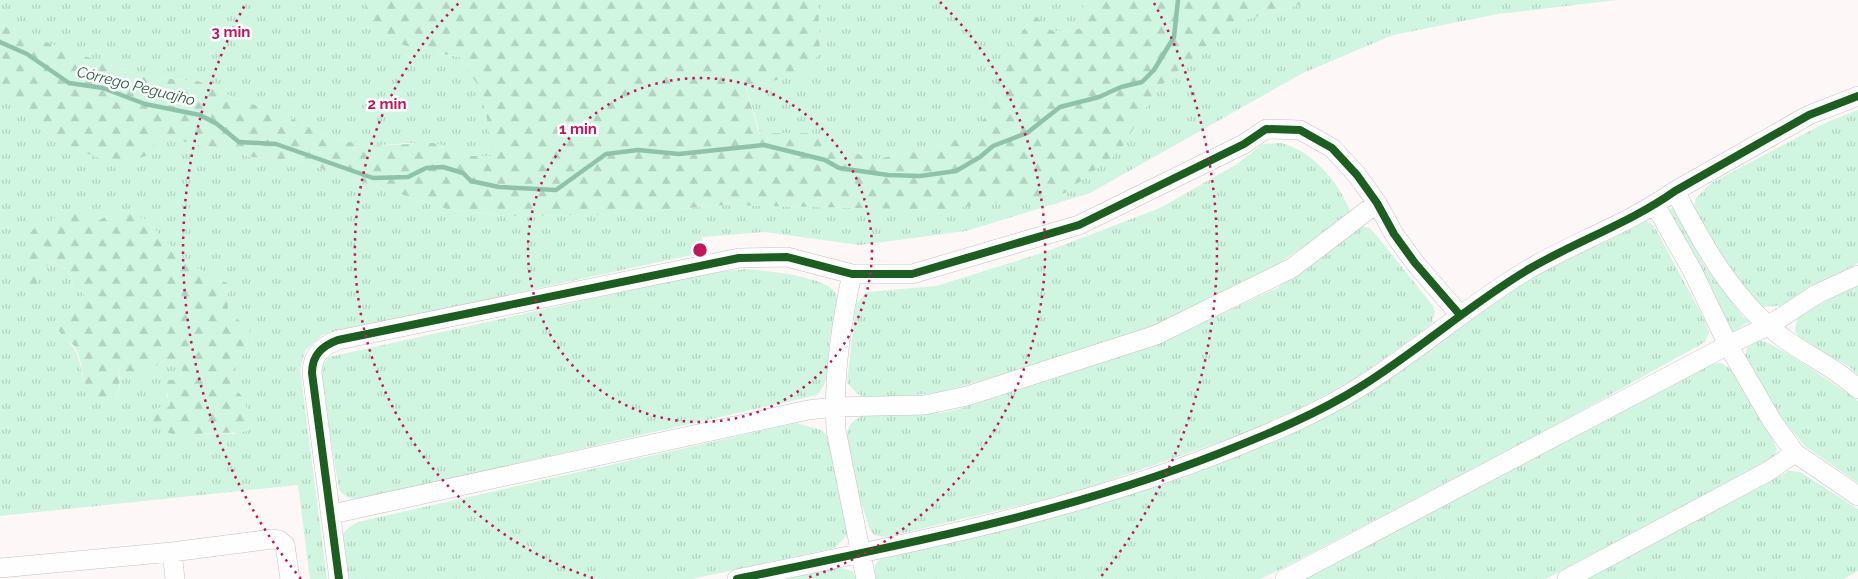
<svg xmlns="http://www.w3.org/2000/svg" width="1858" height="579" viewBox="0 0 1858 579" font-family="Raleway,sans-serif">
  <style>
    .grass { fill: url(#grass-tufts); fill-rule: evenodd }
    .forest { fill: url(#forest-firs) }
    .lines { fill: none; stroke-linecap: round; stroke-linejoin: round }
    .stream { stroke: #90c2aa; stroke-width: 4.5 }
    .minor-casing { stroke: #c5c1c2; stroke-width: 20 }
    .minor { stroke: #fffefe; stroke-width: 19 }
    .cycleway-casing { stroke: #fff; stroke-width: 11 }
    .cycleway { stroke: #1b5e20; stroke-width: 8 }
    .ring { fill: none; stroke: #c2185b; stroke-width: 2.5; stroke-dasharray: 2.5 5 }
    .labels { text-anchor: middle; stroke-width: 5; stroke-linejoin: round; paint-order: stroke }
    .water-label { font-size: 15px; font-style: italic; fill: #265f46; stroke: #fff }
    .centre { fill: #c2185b; stroke: #fff; stroke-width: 2.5 }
    .ring-label { font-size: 15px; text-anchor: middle; font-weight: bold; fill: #c2185b; stroke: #fff; stroke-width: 5; stroke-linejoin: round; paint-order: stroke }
  </style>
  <defs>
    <pattern id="grass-tufts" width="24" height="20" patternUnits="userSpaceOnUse" patternTransform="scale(1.25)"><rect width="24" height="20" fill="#d0f5e1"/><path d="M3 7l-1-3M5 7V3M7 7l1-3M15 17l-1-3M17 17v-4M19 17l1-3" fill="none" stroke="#b2d2c1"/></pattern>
    <pattern id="forest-firs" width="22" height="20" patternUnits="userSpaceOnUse" patternTransform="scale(1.25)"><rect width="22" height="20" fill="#d0f5e1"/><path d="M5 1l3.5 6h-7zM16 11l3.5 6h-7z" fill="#b2d2c1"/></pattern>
  </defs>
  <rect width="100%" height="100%" fill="#fdf7f8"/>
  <path class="grass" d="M 0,0 L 364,0 L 367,16 L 439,54 L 460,57 L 483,94 L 494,156 L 472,156 L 453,147 L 409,143 L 366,146 L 344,141 L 322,134 L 281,113 L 239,100 L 198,81 L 143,77 L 24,34 L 0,22 Z
    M 818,0 L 1083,0 L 1085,28 L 1052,32 L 1034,15 L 1006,55 L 987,115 L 973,134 L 935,147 L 872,160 L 812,133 L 760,133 L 746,87 L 806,72 L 820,51 Z
    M 1316,0 L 1617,0 L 1498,14 L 1393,35 L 1303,73 L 1090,193 L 966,231 L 860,245 L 764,232 L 702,237 L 705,252 L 322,335 L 305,351 L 300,369 L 327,579 L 310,579 L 298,485 L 0,516 L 0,90 L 25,107 L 48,134 L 73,148 L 155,135 L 252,157 L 295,160 L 447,209 L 505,216 L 598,215 L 726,205 L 941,210 L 1119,151 L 1157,89 L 1234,23 ZM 75,206 L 92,224 L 116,211 L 153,225 L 159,236 L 180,254 L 188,264 L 227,283 L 228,310 L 249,330 L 252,342 L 231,372 L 232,386 L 241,395 L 235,434 C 213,431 195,437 173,434 L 170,406 L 166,393 L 181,380 L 182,367 L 172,360 L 160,363 L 141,379 L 118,368 C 122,383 120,392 113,405 C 69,399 93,358 64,338 L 65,316 L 77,307 L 85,294 L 74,288 C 72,272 66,267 52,262 L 42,268 L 37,278 C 25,255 28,248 37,225 L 51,221 Z
    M 1858,110 L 1858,263 L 1785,305 L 1764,307 L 1757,304 L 1726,263 L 1693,211 L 1696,198 L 1711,183 L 1825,123 Z
    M 1280,143 C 1312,150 1338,181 1350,211 L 1312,241 L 1269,270 L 1155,326 L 1096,349 L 937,393 L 876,398 L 859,395 L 847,383 L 856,304 L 867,292 L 936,286 L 1045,252 L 1160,208 L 1237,164 L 1263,144 Z
    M 1674,207 L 1705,266 L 1743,317 L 1751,321 L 1732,332 L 1666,212 Z
    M 1645,220 L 1654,226 L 1705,321 L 1709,332 L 1705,342 L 1554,426 L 1279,570 L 1260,579 L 874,579 L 875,565 L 881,558 L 1081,509 L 1186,477 L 1318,421 L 1364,395 L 1535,275 Z
    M 1362,226 L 1370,228 L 1377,236 L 1433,306 L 1435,312 L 1431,325 L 1360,376 L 1299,409 L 1229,439 L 1073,493 L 886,537 L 874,535 L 870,530 C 863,507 842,449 848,429 C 851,422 856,419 862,416 L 942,413 L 969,406 L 1166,340 L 1277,288 Z
    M 746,269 C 764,271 837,276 837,298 C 837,313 831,329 829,344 C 828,363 830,382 817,395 L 365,498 C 354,499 347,500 339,490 L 321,376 L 323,365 L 329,357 L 708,273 Z
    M 1858,285 L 1858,375 L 1850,367 L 1799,338 L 1795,330 L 1797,319 L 1803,313 Z
    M 1759,340 C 1771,340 1845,391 1858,401 L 1858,483 L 1805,446 L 1782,419 L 1745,358 L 1747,348 Z
    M 1721,363 L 1731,369 L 1773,439 L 1777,450 L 1773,459 L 1546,579 L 1304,579 L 1712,364 Z
    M 796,423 L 822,430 L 828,437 L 849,526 L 847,535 L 835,548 L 692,579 L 346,579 C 342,555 331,534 358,522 Z
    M 1789,471 L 1800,472 L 1858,509 L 1858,571 L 1844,579 L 1585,579 Z
    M 835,566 L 852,571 L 857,579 L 778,579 Z"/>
  <path class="forest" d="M 364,0 L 818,0 L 820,51 L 806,72 L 746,88 L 759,133 L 812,133 L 872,160 L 935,147 L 972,134 L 987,115 L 1006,55 L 1034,15 L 1053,32 L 1085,28 L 1083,0 L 1316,0 L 1234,23 L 1157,89 L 1120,151 L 1065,193 L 941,210 L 726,205 L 598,215 L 505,216 L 447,209 L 295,160 L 252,157 L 155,135 L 153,153 L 129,162 L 114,164 L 73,148 L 48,134 L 25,107 L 0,90 L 0,22 L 24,34 L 143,77 L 198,81 L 239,100 L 281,113 L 322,134 L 344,141 L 366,146 L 432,143 L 453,147 L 472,156 L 493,156 L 483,94 L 460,57 L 418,50 L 375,35 L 367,16 Z
    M 75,206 L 87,212 L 92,224 L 116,211 L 142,217 L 153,225 L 159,236 L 180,254 L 188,264 L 227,283 L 228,310 L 249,330 L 252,342 L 231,372 L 232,386 L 241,395 L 252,419 L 247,431 C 235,434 224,432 212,433 C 188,435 169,441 151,420 L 156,408 L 170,406 L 164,380 L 181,380 L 182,367 L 172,360 L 160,363 L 141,379 L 118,369 C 121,383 120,392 113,405 C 73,400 90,370 74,346 C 72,343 68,342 65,339 C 62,336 59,330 56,326 C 66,314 78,307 85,294 L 74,288 C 72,272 67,267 52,262 C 33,273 40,285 30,302 L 28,236 L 37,225 L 51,221 Z"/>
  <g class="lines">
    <path class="stream" d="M 0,42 L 27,54 L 69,83 L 103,88 L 145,104 L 200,115 L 217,124 L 239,142 L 276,144 L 373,178 L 408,177 L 426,168 L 443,167 L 463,173 L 471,181 L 499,187 L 556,190 L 606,154 L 638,150 L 679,154 L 764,145 L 825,160 L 839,168 L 888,175 L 920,176 L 956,171 L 980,157 L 993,146 L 1027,133 L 1060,107 L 1099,97 L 1121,87 L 1142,82 L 1154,70 L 1174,37 L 1178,0"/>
    <g class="minor-casing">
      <path id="minor" d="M 1675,191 C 1704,247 1734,302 1786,340 C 1810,357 1836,368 1858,389
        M 1655,205 L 1692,270 L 1728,345 L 1772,421 L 1795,453 L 1858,496
        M 852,274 C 841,324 833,379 836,430 L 866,579
        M 332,514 L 808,410 L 835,407 L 925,405 L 967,396 L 1156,335 L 1292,268 L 1377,203
        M 172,552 L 175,579
        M 0,568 L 172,552 L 272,539 L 279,540 L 285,545 L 290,579
        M 339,579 L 312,373 C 312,355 322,346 338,340 L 739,258 L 787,257 L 852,274 L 912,274 L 1079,225 L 1244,144 L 1266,129 L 1300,130 L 1332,148 L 1357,175 L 1377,203 L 1394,234 L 1415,263 L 1460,315
        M 737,579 C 900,545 1065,514 1220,453 C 1268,434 1317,414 1360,387 C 1418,351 1470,304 1529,269 C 1577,241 1630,223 1675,191 L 1809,115 L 1858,96
        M 1285,579 L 1728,345 L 1768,326 L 1817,294 L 1858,275
        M 1567,579 L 1767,472 L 1795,453"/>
    </g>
    <use href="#minor" class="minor"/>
    <g class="cycleway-casing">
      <path id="cycleway" d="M 339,579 L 312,373 C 312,355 322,346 338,340 L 739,258 L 787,257 L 852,274 L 912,274 L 1079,225 L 1244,144 L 1266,129 L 1300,130 L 1332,148 L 1357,175 L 1377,203 L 1394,234 L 1415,263 L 1460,315
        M 737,579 C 900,545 1065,514 1220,453 C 1268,434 1317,414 1360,387 C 1418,351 1470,304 1529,269 C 1577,241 1630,223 1675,191 L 1809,115 L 1858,96"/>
    </g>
    <use href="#cycleway" class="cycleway"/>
  </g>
  <g class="ring">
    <circle cx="700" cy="250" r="172"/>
    <path d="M593 578A345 345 0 0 1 460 2M940 2A345 345 0 0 1 807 578"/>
    <path d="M301 579A517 517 0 0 1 246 3M1154 3A517 517 0 0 1 1099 579"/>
  </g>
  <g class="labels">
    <g class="water-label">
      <text transform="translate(136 86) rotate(14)" y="5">Córrego Peguajho</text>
    </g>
  </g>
  <circle cx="700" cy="250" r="8" class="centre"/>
  <g class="ring-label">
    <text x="231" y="37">3 min</text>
    <text x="387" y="109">2 min</text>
    <text x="578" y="134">1 min</text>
  </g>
</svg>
